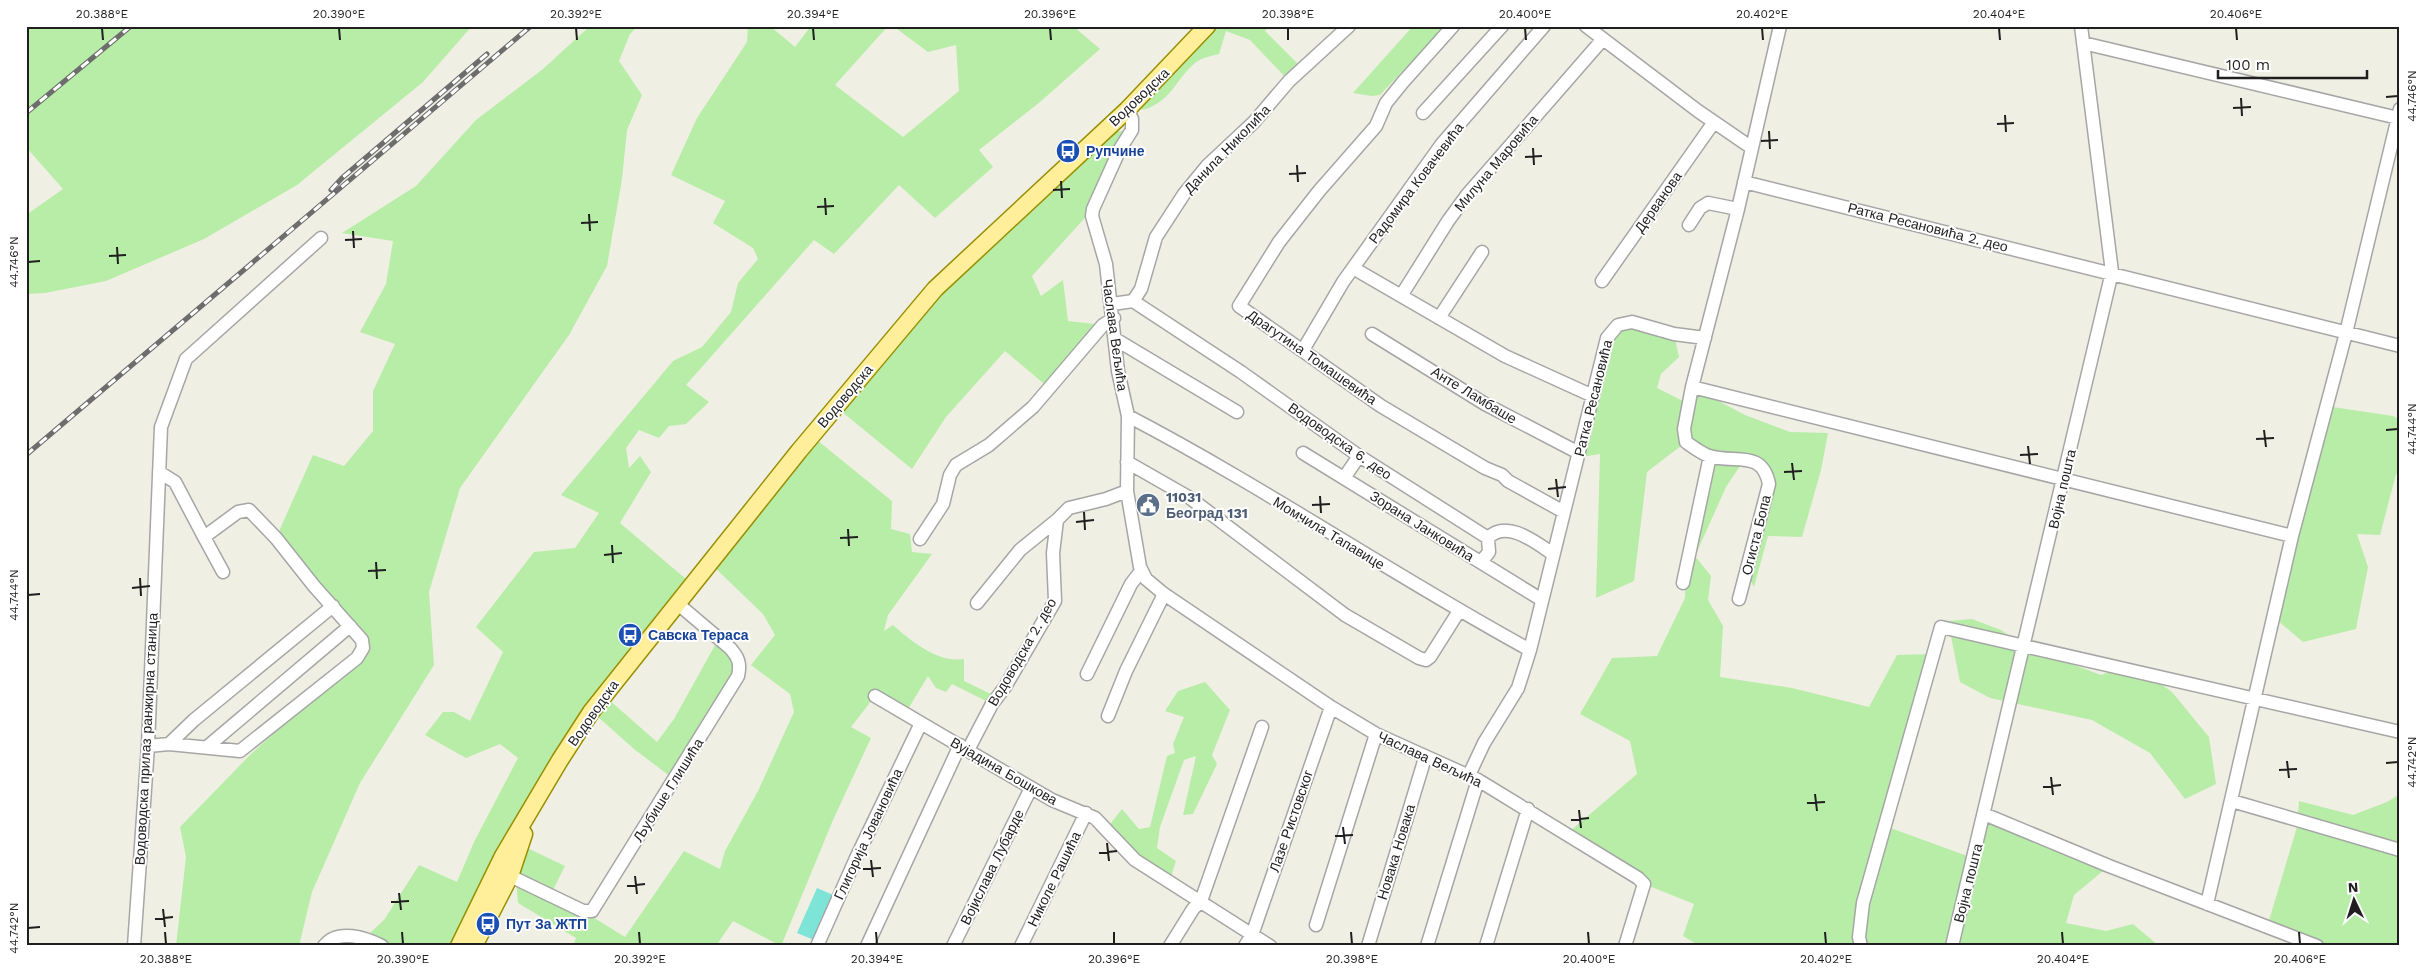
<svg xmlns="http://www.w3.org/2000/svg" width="2426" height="972" viewBox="0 0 2426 972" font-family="'Work Sans',sans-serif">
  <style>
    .grass { fill: #b7eda7 }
    .pitch { fill: #7ee4d7 }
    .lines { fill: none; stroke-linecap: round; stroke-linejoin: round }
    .minor-casing { stroke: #a6a6a6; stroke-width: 15 }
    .major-casing { stroke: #998f00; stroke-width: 19 }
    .minor { stroke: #fff; stroke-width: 12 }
    .major { stroke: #ffee9a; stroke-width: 16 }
    .rail-casing { stroke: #6d6d6d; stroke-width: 5 }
    .rail { stroke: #fff; stroke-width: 3; stroke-dasharray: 9; stroke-linecap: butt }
    .ticks { fill: none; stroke: #1f1f1f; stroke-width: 2 }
    .labels { text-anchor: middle; stroke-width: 4; stroke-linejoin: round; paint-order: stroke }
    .street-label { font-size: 14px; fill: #1f1f1f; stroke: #fff }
    .transit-label { font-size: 14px; font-weight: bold; fill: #164399; stroke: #fff; text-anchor: start }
    .service-label { font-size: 14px; font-weight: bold; fill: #4e5e75; stroke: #fff; text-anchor: start }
    .neatline { fill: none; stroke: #1f1f1f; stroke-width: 2 }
    .ticks-label { font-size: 12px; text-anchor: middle; fill: #1f1f1f }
  </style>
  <rect width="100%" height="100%" fill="#f0efe4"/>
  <path class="grass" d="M 26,26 L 472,26 L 423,82 L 297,185 L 204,239 L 106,281 L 45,293 L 26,294 L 26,215 L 63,189 L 26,147 Z
    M 590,26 L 638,26 L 630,34 L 619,61 L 642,95 L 627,130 L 622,179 L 607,266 L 569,335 L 460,488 L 429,592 L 434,665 L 360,783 L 312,892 L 299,946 L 176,946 L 186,857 L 180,827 L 251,754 L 357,658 L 363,648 L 276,538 L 313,455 L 344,466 L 373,431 L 373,391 L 395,344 L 360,332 L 386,284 L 393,241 L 342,233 L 416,186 L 476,120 L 543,69 Z
    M 748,26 L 770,26 L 795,47 L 811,26 L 888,26 L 835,85 L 903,137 L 959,91 L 956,45 L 928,52 L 893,26 L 1073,26 L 1100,49 L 1040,102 L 979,150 L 993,167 L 935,218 L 899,185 L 834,254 L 814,240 L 686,385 L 709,402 L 686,424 L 669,426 L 659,438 L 639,430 L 626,448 L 629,468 L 640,456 L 651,472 L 620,523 L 693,585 L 608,689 L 458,946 L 364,946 L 359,943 L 384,920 L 419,865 L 457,882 L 474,842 L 518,758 L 500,744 L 466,758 L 425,735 L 443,712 L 454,712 L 470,721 L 503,652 L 476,627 L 534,552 L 575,548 L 599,513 L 561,495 L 673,361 L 702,347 L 731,312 L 738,283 L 758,259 L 753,248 L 713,223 L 725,201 L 671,175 L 697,118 L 747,42 Z
    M 1207,26 L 1268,26 L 1265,31 L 1302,68 L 1289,81 L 1250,40 L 1226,31 L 1219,54 C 1212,56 1199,58 1194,64 C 1175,80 1172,101 1143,110 L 1134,103 Z
    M 1413,26 L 1445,26 L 1380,95 L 1371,96 L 1353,93 Z
    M 1132,130 L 1093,209 L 1032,276 L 1041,296 L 1063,280 L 1068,321 L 1103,325 L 1049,388 L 1005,351 L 946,417 L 912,469 L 836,407 L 888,344 L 1101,133 Z
    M 1618,325 L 1674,334 L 1679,357 L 1661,374 L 1657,388 L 1689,404 L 1692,387 L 1745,415 L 1790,432 L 1828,433 L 1821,470 L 1802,537 L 1768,536 L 1754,587 L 1746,572 L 1766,471 L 1744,460 L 1726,487 L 1695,556 L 1711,576 L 1708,600 L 1723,626 L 1720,677 L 1792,688 L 1869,707 L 1897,655 L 1933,654 L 1885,826 L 1973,858 L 1984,814 L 2109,866 L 2074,895 L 2066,923 L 2106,931 L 2133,924 L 2159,946 L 1700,946 L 1683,936 L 1694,904 L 1644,884 L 1568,833 L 1637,774 L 1630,741 L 1580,714 L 1612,658 L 1657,656 L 1685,598 L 1686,561 L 1710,456 L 1686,442 L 1647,472 L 1634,581 L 1596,598 L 1600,454 L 1581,457 L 1607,338 Z
    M 2326,406 L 2393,416 L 2400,420 L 2400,475 L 2396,474 L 2380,535 L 2357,534 L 2368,567 L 2356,629 L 2303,642 L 2277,620 Z
    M 812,436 L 892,501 L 891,529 L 910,534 L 912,552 L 932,554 L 888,615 L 884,631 L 893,625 C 912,642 938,663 964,659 L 964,681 L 997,697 L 992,704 L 952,684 L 946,692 L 936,688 L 928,676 L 905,714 L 875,696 L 851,727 L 871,738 L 833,820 L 781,946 L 733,921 L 716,946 L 573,946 L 576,938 L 518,903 L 516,879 L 521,845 L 565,866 L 550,896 L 583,911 L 625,937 L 684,851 L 720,869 L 725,851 L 758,791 L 794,712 L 790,694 L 751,665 L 775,635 L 763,614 L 711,564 Z
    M 1972,619 L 2001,630 L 2024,646 L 2101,675 L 2134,664 L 2172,692 L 2209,737 L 2216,784 L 2185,799 L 2150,753 L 2092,720 L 1990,698 L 1960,682 L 1948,621 Z
    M 719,638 L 740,666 L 675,780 L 634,749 L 597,716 L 608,699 L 657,742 L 674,719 Z
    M 1205,682 L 1230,710 L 1212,755 L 1217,764 L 1193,814 L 1183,815 L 1196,756 L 1184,760 L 1160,827 L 1157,848 L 1176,861 L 1169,883 L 1107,828 L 1122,809 L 1139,829 L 1150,827 L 1167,756 L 1175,753 L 1173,744 L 1184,717 L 1165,711 L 1178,691 Z
    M 2400,794 L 2400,946 L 2319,946 L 2267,927 L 2297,827 L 2299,801 L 2353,815 L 2387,802 Z"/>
  <path class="pitch" d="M 817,888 L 838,897 L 819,942 L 797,933 Z"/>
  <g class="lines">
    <g class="minor-casing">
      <path id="minor" d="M 1453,26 L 1403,82 L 1386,103 L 1376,126 L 1319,191 L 1279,242 L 1239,306 L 1381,406 L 1485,468 L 1502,475 L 1508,481 L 1564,512
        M 1586,26 L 1698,111 L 1752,148
        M 2083,43 L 2398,118
        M 1127,110 L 1132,119 L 1132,130 L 1120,149 L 1093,209 L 1092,216 L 1106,264 L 1118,371 L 1128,416 L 1127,491 L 1140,567 L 1146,579 L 1164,594 L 1331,707 L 1376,734 L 1478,780 L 1638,878 L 1644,884 L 1625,946
        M 1423,113 L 1502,26
        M 1744,182 L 2400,346
        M 1689,225 L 1700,208 L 1708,203 L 1738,209
        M 1353,268 L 1505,356 L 1593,396
        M 1602,281 L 1714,122
        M 1401,296 L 1448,221 L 1467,195 L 1603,39
        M 1133,301 L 1241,372 L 1359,456 L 1488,538 C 1507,519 1535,542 1553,554
        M 1112,304 L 1133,301 L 1141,289 L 1156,237 L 1184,194 L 1207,166 L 1254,122 L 1289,81 L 1349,26
        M 1439,318 L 1482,252
        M 1372,334 L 1485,404 L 1579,453
        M 1115,339 L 1237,412
        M 1303,350 L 1343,282 L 1441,145 L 1544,26
        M 1692,387 L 2292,536
        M 1128,416 C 1266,488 1394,576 1530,650
        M 1303,453 L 1542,600
        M 1127,462 L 1190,498 L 1345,615 L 1419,658 L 1426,660 L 1430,657 L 1459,611
        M 1344,478 L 1359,456
        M 204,537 L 223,572
        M 920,539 L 943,504 L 950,475 L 956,465 L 989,445 L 1033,407 L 1103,325 L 1114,318
        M 1481,562 L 1489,552 L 1488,538
        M 1683,583 L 1710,456
        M 1739,599 L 1769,484 C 1762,449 1735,464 1709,456 C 1701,453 1693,447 1686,442 L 1684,429 L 1692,387 L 1738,209 L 1780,26
        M 977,603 L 1020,550 L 1057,520
        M 1087,674 L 1131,584 L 1141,571
        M 875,696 L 1052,800 L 1095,818 L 1135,860 L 1270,946
        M 1108,716 L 1126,671 L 1164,594
        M 169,744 L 194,720 L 333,606
        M 148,746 L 169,744 L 240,751 L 357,658 L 363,648 L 362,640 L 314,586 L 276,538 L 249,510 L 238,512 L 204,537 L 175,482 L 159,472
        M 207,747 L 350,626
        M 968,750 L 992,704 L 1005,687 L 1055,601 L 1053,553 L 1057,520 L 1069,508 L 1106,499 L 1127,491
        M 1469,775 L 1484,743 L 1518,688 L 1530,650 L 1607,338 L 1618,325 L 1632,322 L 1674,334 L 1705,338
        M 2232,801 L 2400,850
        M 1984,814 L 2109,866 L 2317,946
        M 510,876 L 583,911 L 592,911 L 738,676 C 741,663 738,657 730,648 L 678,604
        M 2207,904 L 2292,536 L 2346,333 L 2400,109
        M 1316,925 L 1376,734
        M 134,946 L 148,746 L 161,427 L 186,359 L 321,238
        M 324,946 C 338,928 366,938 382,946
        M 817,946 L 857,856 L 921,723
        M 867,946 L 960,745
        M 953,946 L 1031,788
        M 1021,946 L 1086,813
        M 1170,946 L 1193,909 L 1201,901 L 1262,727
        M 1245,946 L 1252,935 L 1331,707
        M 1368,946 L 1425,758
        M 1427,946 L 1478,780
        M 1486,946 L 1528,809
        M 1861,946 L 1859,937 L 1863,903 L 1941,627 L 2400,732
        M 1952,946 L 2112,272 L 2081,26"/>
    </g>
    <g class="major-casing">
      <path id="major" d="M 459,946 L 503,856 L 560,760 L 591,712 L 799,451 L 935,289 L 1127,110 L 1207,26
        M 474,946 L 510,876 L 524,834"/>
    </g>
    <use href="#minor" class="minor"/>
    <use href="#major" class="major"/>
    <g class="rail-casing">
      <path id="rail" d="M 26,113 L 131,26
        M 331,190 L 342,178 L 487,54
        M 26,455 L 531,26"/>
    </g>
    <use href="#rail" class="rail"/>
  </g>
  <path class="ticks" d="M 102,28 L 103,40M 339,28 L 340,40M 576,28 L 577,40M 813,28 L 814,40M 1050,28 L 1051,40M 1288,28 L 1288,40M 1525,28 L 1526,40M 1762,28 L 1763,40M 1999,28 L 2000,40M 2236,28 L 2237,40M 2386,97 L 2398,96M 2241,98 L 2242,116M 2233,108 L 2251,107M 2005,115 L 2006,132M 1997,124 L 2014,123M 1769,131 L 1770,149M 1761,141 L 1778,140M 1533,148 L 1534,165M 1525,157 L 1542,156M 1297,165 L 1298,182M 1289,174 L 1306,173M 1061,181 L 1062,198M 1053,190 L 1070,189M 825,198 L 826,215M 817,207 L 834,206M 589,214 L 590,231M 581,223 L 598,222M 353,231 L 354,248M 345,240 L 362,239M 117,247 L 118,264M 109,256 L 126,255M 28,262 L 40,261M 2264,430 L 2266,447M 2386,430 L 2398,429M 2256,439 L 2274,438M 2028,446 L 2030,464M 2020,455 L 2038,454M 1792,463 L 1794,480M 1784,472 L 1802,471M 1556,479 L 1558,497M 1548,489 L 1566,487M 1320,496 L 1321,513M 1312,505 L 1330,504M 1084,512 L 1085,530M 1076,522 L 1094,520M 848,529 L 849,546M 840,538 L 858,537M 612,545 L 613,563M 604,555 L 622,553M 376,562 L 377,579M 368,571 L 386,570M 140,578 L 141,596M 132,588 L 150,586M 28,595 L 40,594M 2287,761 L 2289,778M 2386,763 L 2398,762M 2279,770 L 2297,769M 2051,777 L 2053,795M 2043,787 L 2061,785M 1815,794 L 1817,811M 1807,803 L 1825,802M 1579,810 L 1581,828M 1571,820 L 1589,818M 1343,827 L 1345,844M 1335,836 L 1353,835M 1107,843 L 1109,861M 1099,853 L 1117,851M 871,860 L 873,877M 863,869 L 881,868M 635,876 L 637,894M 627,886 L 645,884M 399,893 L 401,910M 391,902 L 409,901M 163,909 L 165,927M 155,919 L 173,917M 28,928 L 40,927M 165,932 L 166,944M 402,932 L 403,944M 639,932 L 640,944M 876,932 L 877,944M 1114,932 L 1114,944M 1351,932 L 1352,944M 1588,932 L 1589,944M 1825,932 L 1826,944M 2062,932 L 2063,944M 2299,932 L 2300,944"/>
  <defs>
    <g id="bus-disc" transform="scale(1.25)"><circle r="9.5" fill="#1a4fb4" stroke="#fff"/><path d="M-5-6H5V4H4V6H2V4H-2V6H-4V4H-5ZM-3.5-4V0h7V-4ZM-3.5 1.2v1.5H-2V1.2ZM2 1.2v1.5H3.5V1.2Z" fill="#fff"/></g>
    <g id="civic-disc" transform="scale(1.25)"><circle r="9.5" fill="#5c6f8a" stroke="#fff"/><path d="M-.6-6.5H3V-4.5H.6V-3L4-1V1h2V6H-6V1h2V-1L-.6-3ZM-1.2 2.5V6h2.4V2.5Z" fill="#fff"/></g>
  </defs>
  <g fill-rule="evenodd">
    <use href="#bus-disc" x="1068" y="151"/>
    <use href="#civic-disc" x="1148" y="505"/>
    <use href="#bus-disc" x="630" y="635"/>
    <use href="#bus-disc" x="488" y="924"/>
  </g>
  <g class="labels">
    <g class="street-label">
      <text transform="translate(1139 97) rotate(-44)" y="5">Водоводска</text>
      <text transform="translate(1227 149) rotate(-46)" y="5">Данила Николића</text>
      <text transform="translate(1496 163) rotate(-50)" y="5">Милуна Маровића</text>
      <text transform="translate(1416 183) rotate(-53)" y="5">Радомира Ковачевића</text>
      <text transform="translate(1658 202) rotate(-55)" y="5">Дерванова</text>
      <text transform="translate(1928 227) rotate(14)" y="5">Ратка Ресановића 2. део</text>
      <text transform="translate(1115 335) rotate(82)" y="5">Часлава Вељића</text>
      <text transform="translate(1312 357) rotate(35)" y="5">Драгутина Томашевића</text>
      <text transform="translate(1474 395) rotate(31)" y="5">Анте Ламбаше</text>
      <text transform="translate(845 396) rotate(-50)" y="5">Водоводска</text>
      <text transform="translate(1593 398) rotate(-76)" y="5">Ратка Ресановића</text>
      <text transform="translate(1340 441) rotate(35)" y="5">Водоводска 6. део</text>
      <text transform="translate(2062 489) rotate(-77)" y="5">Војна пошта</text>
      <text transform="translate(1422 526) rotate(32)" y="5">Зорана Јанковића</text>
      <text transform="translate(1329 533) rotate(31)" y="5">Момчила Тапавице</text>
      <text transform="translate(1756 535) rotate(-76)" y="5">Огиста Бопа</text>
      <text transform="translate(1022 652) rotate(-60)" y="5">Водоводска 2. део</text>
      <text transform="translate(593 713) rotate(-55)" y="5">Водоводска</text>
      <text transform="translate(146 739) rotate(-87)" y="5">Водоводска прилаз ранжирна станица</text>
      <text transform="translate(1430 759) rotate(25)" y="5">Часлава Вељића</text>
      <text transform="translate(1004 771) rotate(30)" y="5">Вујадина Бошкова</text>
      <text transform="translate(668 790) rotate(-58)" y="5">Љубише Глишића</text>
      <text transform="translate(1291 821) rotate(-71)" y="5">Лазе Ристовског</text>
      <text transform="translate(868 834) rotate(-65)" y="5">Глигорија Јовановића</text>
      <text transform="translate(1396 852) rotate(-73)" y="5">Новака Новака</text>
      <text transform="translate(992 867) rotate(-64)" y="5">Војислава Лубарде</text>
      <text transform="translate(1054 879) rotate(-64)" y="5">Николе Рашића</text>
      <text transform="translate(1968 883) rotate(-76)" y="5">Војна пошта</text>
    </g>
    <g class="transit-label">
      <text x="1086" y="156">Рупчине</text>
      <text x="648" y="640">Савска Тераса</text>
      <text x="506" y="929">Пут За ЖТП</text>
    </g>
    <g class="service-label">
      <text x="1166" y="502">11031<tspan x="1166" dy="16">Београд 131</tspan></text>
    </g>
  </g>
  <rect width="2426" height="972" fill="none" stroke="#ffffff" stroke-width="55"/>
  <g transform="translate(2354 900) rotate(356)" stroke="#ffffff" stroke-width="4" paint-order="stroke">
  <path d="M0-4L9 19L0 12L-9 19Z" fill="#1f1f1f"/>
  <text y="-8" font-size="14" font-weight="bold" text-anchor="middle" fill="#1f1f1f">N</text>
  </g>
  <path d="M2218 70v8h149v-8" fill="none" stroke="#1f1f1f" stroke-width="2.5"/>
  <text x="2226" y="70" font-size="15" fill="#1f1f1f" stroke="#ffffff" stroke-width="4" paint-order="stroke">100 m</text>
  <rect x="28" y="28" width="2370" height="916" class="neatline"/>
  <g class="ticks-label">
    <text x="102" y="18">20.388°E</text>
    <text x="339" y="18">20.390°E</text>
    <text x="576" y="18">20.392°E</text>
    <text x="813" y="18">20.394°E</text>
    <text x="1050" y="18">20.396°E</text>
    <text x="1288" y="18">20.398°E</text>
    <text x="1525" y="18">20.400°E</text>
    <text x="1762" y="18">20.402°E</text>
    <text x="1999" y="18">20.404°E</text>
    <text x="2236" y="18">20.406°E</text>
    <text transform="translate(2412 96) rotate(-90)" y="4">44.746°N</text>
    <text transform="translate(14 262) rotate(-90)" y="4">44.746°N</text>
    <text transform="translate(2412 429) rotate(-90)" y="4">44.744°N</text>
    <text transform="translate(14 595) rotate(-90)" y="4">44.744°N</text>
    <text transform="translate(2412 762) rotate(-90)" y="4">44.742°N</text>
    <text transform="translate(14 928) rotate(-90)" y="4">44.742°N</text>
    <text x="166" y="963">20.388°E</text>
    <text x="403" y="963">20.390°E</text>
    <text x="640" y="963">20.392°E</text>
    <text x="877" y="963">20.394°E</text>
    <text x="1114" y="963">20.396°E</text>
    <text x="1352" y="963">20.398°E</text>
    <text x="1589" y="963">20.400°E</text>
    <text x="1826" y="963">20.402°E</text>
    <text x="2063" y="963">20.404°E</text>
    <text x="2300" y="963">20.406°E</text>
  </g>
</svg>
